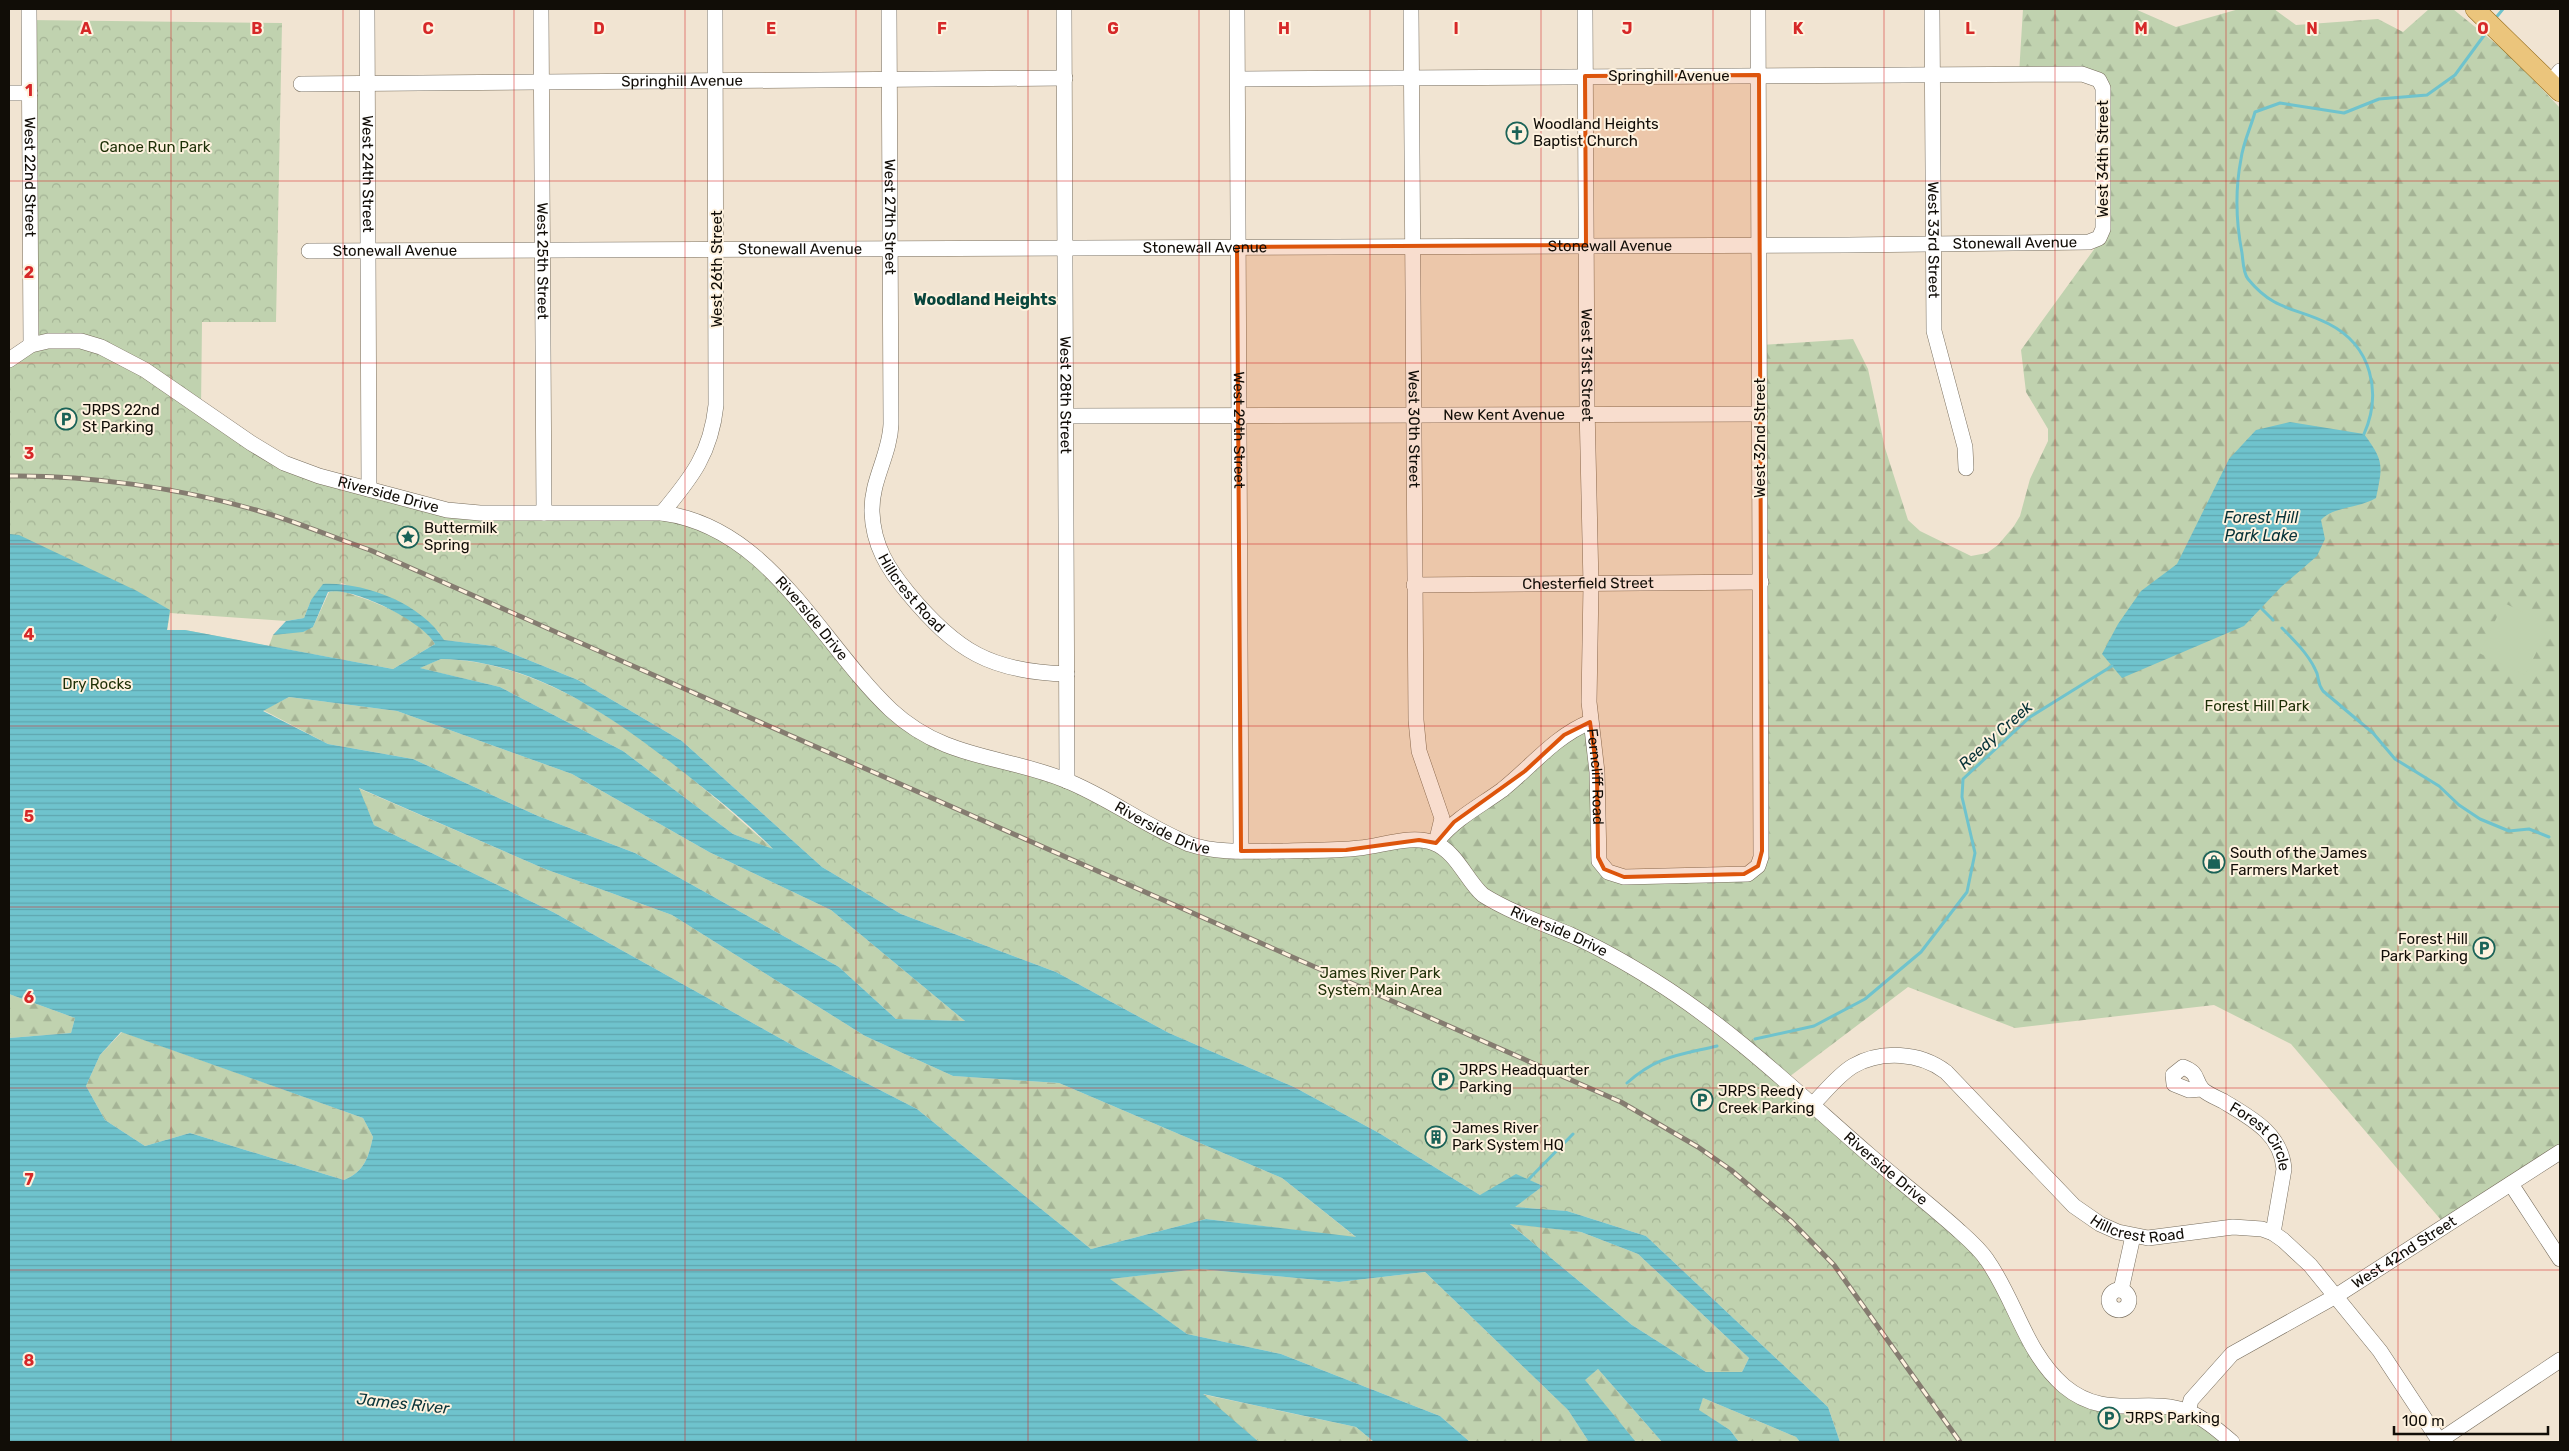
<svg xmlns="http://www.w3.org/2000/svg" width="2569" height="1451" viewBox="0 0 2569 1451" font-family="Rubik,sans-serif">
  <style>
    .forest { fill: url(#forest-firs) }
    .park { fill: url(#park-crowns) }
    .pitch { fill: #c0d2af }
    .water { fill: url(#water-rules); fill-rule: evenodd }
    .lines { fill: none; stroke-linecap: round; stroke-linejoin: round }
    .stream { stroke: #6fc3cd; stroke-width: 3 }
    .minor-casing { stroke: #776d5d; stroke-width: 16 }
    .major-casing { stroke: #966c1a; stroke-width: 20 }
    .minor { stroke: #fff; stroke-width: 15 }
    .major { stroke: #ebc57c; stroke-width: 19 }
    .rail-casing { stroke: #857c70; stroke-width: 5 }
    .rail { stroke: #fef2df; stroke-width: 3; stroke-dasharray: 9; stroke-linecap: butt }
    .marked { fill: #dd550c; fill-opacity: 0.2; stroke: #dd550c; stroke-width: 4; stroke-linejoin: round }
    .grid { fill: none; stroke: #d62828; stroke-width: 1; stroke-opacity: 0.55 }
    .labels { text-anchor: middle; stroke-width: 4; stroke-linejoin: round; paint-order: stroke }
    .street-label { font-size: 15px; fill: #110d07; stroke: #fef2df }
    .poi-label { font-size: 15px; fill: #110d07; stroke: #fef2df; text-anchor: start }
    .park-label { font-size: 15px; fill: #1d2f06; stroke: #fef2df }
    .neighbourhood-label { font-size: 16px; font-weight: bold; fill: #08453c; stroke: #fef2df }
    .water-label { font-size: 16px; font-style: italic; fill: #073237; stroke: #fef2df }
    .grid-label { font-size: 16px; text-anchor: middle; font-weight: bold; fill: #d62828; stroke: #fef2df; stroke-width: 4; stroke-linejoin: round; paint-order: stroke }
  </style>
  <defs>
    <pattern id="forest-firs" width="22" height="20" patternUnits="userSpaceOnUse" patternTransform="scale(1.25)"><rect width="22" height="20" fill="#c0d2af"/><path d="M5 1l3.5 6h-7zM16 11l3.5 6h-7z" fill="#a4b395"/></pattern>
    <pattern id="park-crowns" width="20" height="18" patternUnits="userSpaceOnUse" patternTransform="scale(1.25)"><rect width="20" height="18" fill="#c0d2af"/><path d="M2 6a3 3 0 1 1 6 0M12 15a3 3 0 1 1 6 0" fill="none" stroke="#a4b395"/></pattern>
    <pattern id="water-rules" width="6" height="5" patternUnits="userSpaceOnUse" patternTransform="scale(1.25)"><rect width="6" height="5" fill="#6fc3cd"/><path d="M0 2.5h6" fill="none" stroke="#5fa6af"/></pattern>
  </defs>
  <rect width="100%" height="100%" fill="#f1e4d2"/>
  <path class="forest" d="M 2023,9 L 2135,9 L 2176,27 L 2239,9 L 2274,9 L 2296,25 L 2378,19 L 2403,32 L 2429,9 L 2453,9 L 2511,56 L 2560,108 L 2560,1152 L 2447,1227 L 2291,1044 L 2214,1005 L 2015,1028 L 1908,987 L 1785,1080 L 1494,901 L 1441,847 L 1448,828 L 1590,722 L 1598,857 L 1613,875 L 1758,866 L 1761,345 L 1853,339 L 1868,369 L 1885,448 L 1908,520 L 1920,531 L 1971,556 L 1987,553 L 1998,545 L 2014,526 L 2020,516 L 2030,479 L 2048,441 L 2048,429 L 2026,392 L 2021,350 L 2103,237 L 2098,81 L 2019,74 Z
    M 338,590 C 367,599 420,616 435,644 L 393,669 L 269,646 L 273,635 L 313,627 L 329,592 Z
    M 441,659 C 566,661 685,771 774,850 L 733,834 L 623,751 L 500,687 L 419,668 Z
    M 289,697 L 397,711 L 572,774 L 709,852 L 831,910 L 965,1021 L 896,1019 L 839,967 L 635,853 L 538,816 L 413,759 L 328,744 L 263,710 Z
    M 358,788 L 545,869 L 672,915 L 865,1036 L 953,1076 L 1059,1083 L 1282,1178 L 1357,1238 L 1206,1219 L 1091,1249 L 917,1109 L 794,1046 L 553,912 L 374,825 Z
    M 9,994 L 75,1018 L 71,1033 L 9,1038 Z
    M 122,1032 L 363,1118 L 373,1137 C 368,1158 365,1171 344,1180 L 190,1133 L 145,1146 L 105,1120 L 86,1086 L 100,1055 Z
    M 1509,1223 L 1581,1232 L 1638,1254 L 1749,1358 L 1742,1372 L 1706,1372 L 1632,1325 Z
    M 1199,1269 L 1339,1282 L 1425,1272 L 1568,1410 L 1589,1442 L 1470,1442 L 1440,1416 L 1281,1354 L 1187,1334 L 1109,1279 Z
    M 1598,1369 L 1662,1442 L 1636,1442 L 1584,1380 Z
    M 1201,1394 L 1356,1427 L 1374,1442 L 1259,1442 Z
    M 1703,1398 L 1796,1437 L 1800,1442 L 1739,1442 L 1730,1430 L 1698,1410 Z"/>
  <path class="park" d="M 29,20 L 282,23 L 276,322 L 202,322 L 201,409 L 268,455 L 447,510 L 651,513 L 731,538 L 914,728 L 1040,772 L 1199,848 L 1425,841 L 1469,881 L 1657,982 L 1970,1241 L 2022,1329 L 2076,1395 L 2163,1407 L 2232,1442 L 1840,1442 L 1828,1407 L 1646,1236 L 1567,1211 L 1514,1207 L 1543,1186 L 1528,1180 L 1480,1195 L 1379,1133 L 1294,1087 L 1169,1033 L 1056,972 L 901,914 L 822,867 L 682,741 L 578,680 L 494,646 L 443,640 L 438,631 L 342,583 L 311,600 L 304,618 L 286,621 L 170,613 L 167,630 L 185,630 L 269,646 L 9,792 L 9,360 L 31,345 Z"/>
  <path class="pitch" d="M 2504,603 L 2550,625 L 2525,675 L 2479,653 Z"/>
  <path class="water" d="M 2290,422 L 2364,434 C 2384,461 2383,465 2376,498 C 2357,509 2334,506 2321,520 L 2325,539 L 2317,556 L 2281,587 L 2244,626 L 2122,678 L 2102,654 L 2118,624 L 2141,591 L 2177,564 L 2229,459 L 2256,430 Z
    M 9,534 L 19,535 L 137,591 L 170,610 L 167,630 L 185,630 L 393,669 L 435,644 C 424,622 352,586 328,592 L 313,627 L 303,632 L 273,635 L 286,621 L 304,618 L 311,600 L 323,584 C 364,582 421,603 444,640 L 494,646 L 578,680 L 682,741 L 822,867 L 901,914 L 1056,972 L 1169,1033 L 1294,1087 L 1379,1133 L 1480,1195 L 1516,1174 L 1543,1186 L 1515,1207 L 1567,1211 L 1646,1236 L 1828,1407 L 1840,1442 L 1800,1442 L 1796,1437 L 1703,1398 L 1699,1410 L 1730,1430 L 1739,1442 L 1662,1442 L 1598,1369 L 1585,1380 L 1636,1442 L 1589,1442 L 1568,1410 L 1425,1272 L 1339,1282 L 1199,1269 L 1110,1279 L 1187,1334 L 1281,1354 L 1440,1416 L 1470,1442 L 1374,1442 L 1356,1427 L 1203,1394 L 1259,1442 L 9,1442 L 9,1038 L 71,1033 L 75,1018 L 9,994 ZM 441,659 C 534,660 616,719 687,775 C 716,798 747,822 773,849 L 733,834 L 623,751 L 500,687 L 420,668 ZM 289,697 L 397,711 L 572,774 L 709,852 L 831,910 L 965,1021 L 896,1019 L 839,967 L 635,853 L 538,816 L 413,759 L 328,744 L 263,711 ZM 359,788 L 545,869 L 672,915 L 865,1036 L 953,1076 L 1059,1083 L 1282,1178 L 1356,1237 L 1206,1219 L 1091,1249 L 917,1109 L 794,1046 L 553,912 L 374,825 ZM 121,1032 L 363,1118 L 373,1137 C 368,1158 365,1171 344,1180 L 190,1133 L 145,1146 L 105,1120 L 86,1086 L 100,1055 ZM 1510,1224 L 1581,1232 L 1638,1254 L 1749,1358 L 1742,1372 L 1706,1372 L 1632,1325 Z"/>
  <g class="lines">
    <path class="stream" d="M 2494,20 L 2503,9
      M 2364,434 C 2382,393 2372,346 2329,324 C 2296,307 2275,312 2248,279 C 2243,273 2243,260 2242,253 C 2236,222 2235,190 2241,159 C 2243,143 2251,127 2255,112 L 2280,103 L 2344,113 L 2379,99 L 2427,95 L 2455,75 L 2488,30
      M 2261,608 L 2273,620
      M 2282,628 C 2294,640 2308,654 2315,669 C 2320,677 2316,681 2323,691 L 2373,733 L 2395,759 L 2439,786 L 2459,805 L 2480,819 L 2509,831 L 2529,829 L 2549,837
      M 1755,1039 L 1814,1026 L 1865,999 L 1921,952 L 1967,892 L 1975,853 L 1962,797 L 1963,779 L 2030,717 L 2112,666
      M 1627,1083 C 1657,1056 1679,1055 1717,1046
      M 1528,1180 L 1573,1134"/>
    <g class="minor-casing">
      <g id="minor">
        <path id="s1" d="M 29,9 L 31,345"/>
        <path id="s2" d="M 367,9 L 369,489"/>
        <path id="s3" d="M 541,9 L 544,513"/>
        <path id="s4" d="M 889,9 L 891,424 C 890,455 871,480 872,512 C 873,545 888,569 908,593 C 956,651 991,672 1067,674"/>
        <path id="s5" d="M 1064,9 L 1067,781"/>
        <path id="s6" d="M 1237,9 L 1241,851"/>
        <path id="s7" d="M 1411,9 L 1416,720 L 1419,751 L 1442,818 L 1436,843"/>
        <path id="s8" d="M 1585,9 L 1587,406 L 1591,585 L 1589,702 L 1597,772 L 1599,861 L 1608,872 L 1624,877 L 1748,874 L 1758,866 L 1761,857 L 1758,9"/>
        <path id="s9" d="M 1932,9 L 1934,331 L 1965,447 L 1966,468"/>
        <path d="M 2551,82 L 2560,71"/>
        <path id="s10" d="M 301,84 L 1065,78"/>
        <path d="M 9,93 L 30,93"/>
        <path id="s11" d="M 309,251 L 1848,245 L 2089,242 L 2099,238 L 2103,229 L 2103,88 L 2099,80 L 2082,74 L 1238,79"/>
        <path id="s12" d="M 9,360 L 31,345 L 48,341 L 81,341 L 101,347 L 145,370 L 251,443 L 284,463 L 319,476 L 447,510 L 480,513 L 662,513 C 770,527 819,642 891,710 C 945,760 1003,755 1065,780 C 1108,797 1145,826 1189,844 C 1219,854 1251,851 1283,851 C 1308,850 1334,851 1359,848 C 1382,846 1412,834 1434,843 C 1457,852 1466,880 1483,895 C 1510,912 1542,923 1571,935 C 1600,948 1628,964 1655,981 C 1733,1030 1799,1094 1868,1154 C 1897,1179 1928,1203 1957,1229 C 1967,1238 1979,1248 1987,1260 C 2016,1301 2025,1352 2064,1386 C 2107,1422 2145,1395 2189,1412 C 2204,1418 2219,1431 2232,1442"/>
        <path id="s13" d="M 1066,416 L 1760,414"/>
        <path d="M 662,513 C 692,477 711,453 716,405 L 715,9"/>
        <path id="s14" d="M 1414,585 L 1761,582"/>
        <path d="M 1438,840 C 1456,818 1480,806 1502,790 C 1531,767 1555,736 1590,722"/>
        <path id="s15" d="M 2202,1089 L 2189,1090 L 2174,1084 L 2173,1075 L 2183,1067 C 2199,1073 2194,1079 2202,1089 C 2207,1094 2217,1098 2223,1101 C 2251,1118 2281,1133 2284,1169 L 2273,1233"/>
        <path id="s16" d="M 1813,1104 C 1825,1092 1838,1075 1853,1066 C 1881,1050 1920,1052 1946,1072 L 2074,1206 L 2100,1224 L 2118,1232 L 2148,1238 L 2233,1227 L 2262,1229 L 2273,1233 L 2283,1240 L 2310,1265 L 2380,1351 L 2440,1442"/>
        <path d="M 2511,1184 L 2560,1259"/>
        <path d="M 2121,1290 L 2133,1236"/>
        <circle cx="2119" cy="1300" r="10"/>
        <path id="s17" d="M 2188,1412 L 2191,1400 L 2232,1354 L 2336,1296 L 2560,1152"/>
        <path d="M 2439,1441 L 2560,1360"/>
      </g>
    </g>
    <g class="major-casing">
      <path id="major" d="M 2475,9 L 2560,92"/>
    </g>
    <use href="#minor" class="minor"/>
    <use href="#major" class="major"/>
    <g class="rail-casing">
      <path id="rail" d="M 9,476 C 89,475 179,488 256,510 C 295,521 332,537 370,550 L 1621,1102 L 1698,1147 L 1731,1170 L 1792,1222 L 1834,1265 L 1960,1442"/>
    </g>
    <use href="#rail" class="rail"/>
  </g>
  <path class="marked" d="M 1759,75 L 1762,851 L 1758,866 L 1744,874 L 1624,877 L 1604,869 L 1598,857 L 1597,772 L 1590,722 L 1564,735 L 1525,771 L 1454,822 L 1436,843 L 1419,840 L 1346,850 L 1241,851 L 1237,247 L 1586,245 L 1585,76 Z"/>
  <path class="grid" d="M 171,9 L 171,1442M 343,9 L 343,1442M 514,9 L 514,1442M 685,9 L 685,1442M 856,9 L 856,1442M 1028,9 L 1028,1442M 1199,9 L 1199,1442M 1370,9 L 1370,1442M 1541,9 L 1541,1442M 1713,9 L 1713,1442M 1884,9 L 1884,1442M 2055,9 L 2055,1442M 2226,9 L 2226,1442M 2398,9 L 2398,1442M 9,181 L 2560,181M 9,363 L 2560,363M 9,544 L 2560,544M 9,726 L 2560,726M 9,907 L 2560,907M 9,1088 L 2560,1088M 9,1270 L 2560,1270"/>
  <defs>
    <g id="church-ring" transform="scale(1.125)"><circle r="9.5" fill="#fef2df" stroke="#1a6257" stroke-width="1.5"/><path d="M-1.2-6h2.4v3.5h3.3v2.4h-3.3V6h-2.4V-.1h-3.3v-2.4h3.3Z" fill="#1a6257"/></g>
    <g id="parking-ring" transform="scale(1.125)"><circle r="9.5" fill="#fef2df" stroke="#1a6257" stroke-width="1.5"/><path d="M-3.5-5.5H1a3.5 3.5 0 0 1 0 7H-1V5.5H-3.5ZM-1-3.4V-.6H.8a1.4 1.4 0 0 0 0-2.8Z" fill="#1a6257"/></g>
    <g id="sight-ring" transform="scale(1.125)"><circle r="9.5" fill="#fef2df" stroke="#1a6257" stroke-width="1.5"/><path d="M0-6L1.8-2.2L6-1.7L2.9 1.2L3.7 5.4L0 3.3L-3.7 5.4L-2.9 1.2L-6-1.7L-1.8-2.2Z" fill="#1a6257"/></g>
    <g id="shop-ring" transform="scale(1.125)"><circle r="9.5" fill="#fef2df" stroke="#1a6257" stroke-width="1.5"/><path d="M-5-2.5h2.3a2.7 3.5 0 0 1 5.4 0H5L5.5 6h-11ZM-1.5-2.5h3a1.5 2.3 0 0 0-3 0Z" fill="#1a6257"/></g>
    <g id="building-ring" transform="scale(1.125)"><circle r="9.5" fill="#fef2df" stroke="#1a6257" stroke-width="1.5"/><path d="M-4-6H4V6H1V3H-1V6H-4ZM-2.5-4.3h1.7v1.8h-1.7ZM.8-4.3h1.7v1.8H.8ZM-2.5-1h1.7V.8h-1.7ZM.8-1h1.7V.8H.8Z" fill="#1a6257"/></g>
  </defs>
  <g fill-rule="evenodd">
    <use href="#church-ring" x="1517" y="133"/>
    <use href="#parking-ring" x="66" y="419"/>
    <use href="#sight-ring" x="408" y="537"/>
    <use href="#shop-ring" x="2214" y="862"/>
    <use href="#parking-ring" x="2484" y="948"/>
    <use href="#parking-ring" x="1443" y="1079"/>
    <use href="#parking-ring" x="1702" y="1100"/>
    <use href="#building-ring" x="1436" y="1137"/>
    <use href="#parking-ring" x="2109" y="1418"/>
  </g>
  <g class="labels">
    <g class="street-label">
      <text x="1669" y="81">Springhill Avenue</text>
      <text dy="5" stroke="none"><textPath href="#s10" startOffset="381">Springhill Avenue</textPath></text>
      <text transform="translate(2103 159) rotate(-90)" y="5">West 34th Street</text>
      <text dy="5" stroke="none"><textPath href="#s2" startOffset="165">West 24th Street</textPath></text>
      <text dy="5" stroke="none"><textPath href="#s1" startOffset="168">West 22nd Street</textPath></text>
      <text dy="5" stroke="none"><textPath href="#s4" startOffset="208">West 27th Street</textPath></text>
      <text dy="5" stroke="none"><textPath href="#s9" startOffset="231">West 33rd Street</textPath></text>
      <text dy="5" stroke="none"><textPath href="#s11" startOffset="1706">Stonewall Avenue</textPath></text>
      <text dy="5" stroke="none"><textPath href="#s11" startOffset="1301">Stonewall Avenue</textPath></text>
      <text dy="5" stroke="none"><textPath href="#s11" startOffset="896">Stonewall Avenue</textPath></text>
      <text dy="5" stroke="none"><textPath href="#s11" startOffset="491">Stonewall Avenue</textPath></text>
      <text dy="5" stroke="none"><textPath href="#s11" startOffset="86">Stonewall Avenue</textPath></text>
      <text dy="5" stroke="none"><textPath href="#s3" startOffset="252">West 25th Street</textPath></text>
      <text transform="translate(717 269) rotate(-90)" y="5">West 26th Street</text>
      <text dy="5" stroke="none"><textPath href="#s8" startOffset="356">West 31st Street</textPath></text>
      <text dy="5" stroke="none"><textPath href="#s5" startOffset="386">West 28th Street</textPath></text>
      <text dy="5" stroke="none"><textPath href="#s13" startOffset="438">New Kent Avenue</textPath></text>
      <text dy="5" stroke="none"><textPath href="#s7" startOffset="420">West 30th Street</textPath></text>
      <text dy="5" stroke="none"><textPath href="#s6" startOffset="421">West 29th Street</textPath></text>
      <text transform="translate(1760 438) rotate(-90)" y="5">West 32nd Street</text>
      <text dy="5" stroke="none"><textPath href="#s12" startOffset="424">Riverside Drive</textPath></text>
      <text dy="5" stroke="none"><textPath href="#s14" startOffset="174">Chesterfield Street</textPath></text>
      <text dy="5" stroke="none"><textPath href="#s4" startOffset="598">Hillcrest Road</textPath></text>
      <text dy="5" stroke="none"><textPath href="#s12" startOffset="888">Riverside Drive</textPath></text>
      <text dy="5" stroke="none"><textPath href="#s8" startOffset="768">Ferncliff Road</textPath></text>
      <text dy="5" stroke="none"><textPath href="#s12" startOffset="1308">Riverside Drive</textPath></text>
      <text dy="5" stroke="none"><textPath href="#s12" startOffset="1742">Riverside Drive</textPath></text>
      <text dy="5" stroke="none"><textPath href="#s15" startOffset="159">Forest Circle</textPath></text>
      <text dy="5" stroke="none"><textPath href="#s12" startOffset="2148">Riverside Drive</textPath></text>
      <text dy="5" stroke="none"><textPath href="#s16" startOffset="409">Hillcrest Road</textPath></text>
      <text dy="5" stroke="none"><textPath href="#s17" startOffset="274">West 42nd Street</textPath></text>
    </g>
    <g class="poi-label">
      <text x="1533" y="129">Woodland Heights<tspan x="1533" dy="17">Baptist Church</tspan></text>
      <text x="82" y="415">JRPS 22nd<tspan x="82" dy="17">St Parking</tspan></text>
      <text x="424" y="533">Buttermilk<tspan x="424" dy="17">Spring</tspan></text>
      <text x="2230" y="858">South of the James<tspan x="2230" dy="17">Farmers Market</tspan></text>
      <text x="2468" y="944" text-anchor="end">Forest Hill<tspan x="2468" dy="17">Park Parking</tspan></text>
      <text x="1459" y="1075">JRPS Headquarter<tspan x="1459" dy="17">Parking</tspan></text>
      <text x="1718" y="1096">JRPS Reedy<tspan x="1718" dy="17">Creek Parking</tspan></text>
      <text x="1452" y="1133">James River<tspan x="1452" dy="17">Park System HQ</tspan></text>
      <text x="2125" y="1423">JRPS Parking</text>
    </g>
    <g class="park-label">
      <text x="155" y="152">Canoe Run Park</text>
      <text x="97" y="689">Dry Rocks</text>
      <text x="2257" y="711">Forest Hill Park</text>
      <text x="1380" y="978">James River Park<tspan x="1380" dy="17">System Main Area</tspan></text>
    </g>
    <g class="neighbourhood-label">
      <text x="985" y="305">Woodland Heights</text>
    </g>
    <g class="water-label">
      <text x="2261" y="523">Forest Hill<tspan x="2261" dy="18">Park Lake</tspan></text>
      <text transform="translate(1995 735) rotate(-42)" y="6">Reedy Creek</text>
      <text transform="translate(403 1403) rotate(6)" y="6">James River</text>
    </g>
  </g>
  <g class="grid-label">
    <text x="86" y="34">A</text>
    <text x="257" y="34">B</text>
    <text x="428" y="34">C</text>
    <text x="599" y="34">D</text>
    <text x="771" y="34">E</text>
    <text x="942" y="34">F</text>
    <text x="1113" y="34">G</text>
    <text x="1284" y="34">H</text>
    <text x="1456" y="34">I</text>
    <text x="1627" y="34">J</text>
    <text x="1798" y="34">K</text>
    <text x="1970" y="34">L</text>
    <text x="2141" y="34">M</text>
    <text x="2312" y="34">N</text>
    <text x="2483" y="34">O</text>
    <text x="29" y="96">1</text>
    <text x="29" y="278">2</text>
    <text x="29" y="459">3</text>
    <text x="29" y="640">4</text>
    <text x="29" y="822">5</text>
    <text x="29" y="1003">6</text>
    <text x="29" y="1185">7</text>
    <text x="29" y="1366">8</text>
  </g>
  <rect width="2569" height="1451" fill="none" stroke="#110d07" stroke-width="20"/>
  <path d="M2394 1426v8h154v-8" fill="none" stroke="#110d07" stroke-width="2.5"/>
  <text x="2402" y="1426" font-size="15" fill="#110d07" stroke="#fef2df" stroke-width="4" paint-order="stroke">100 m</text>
</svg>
